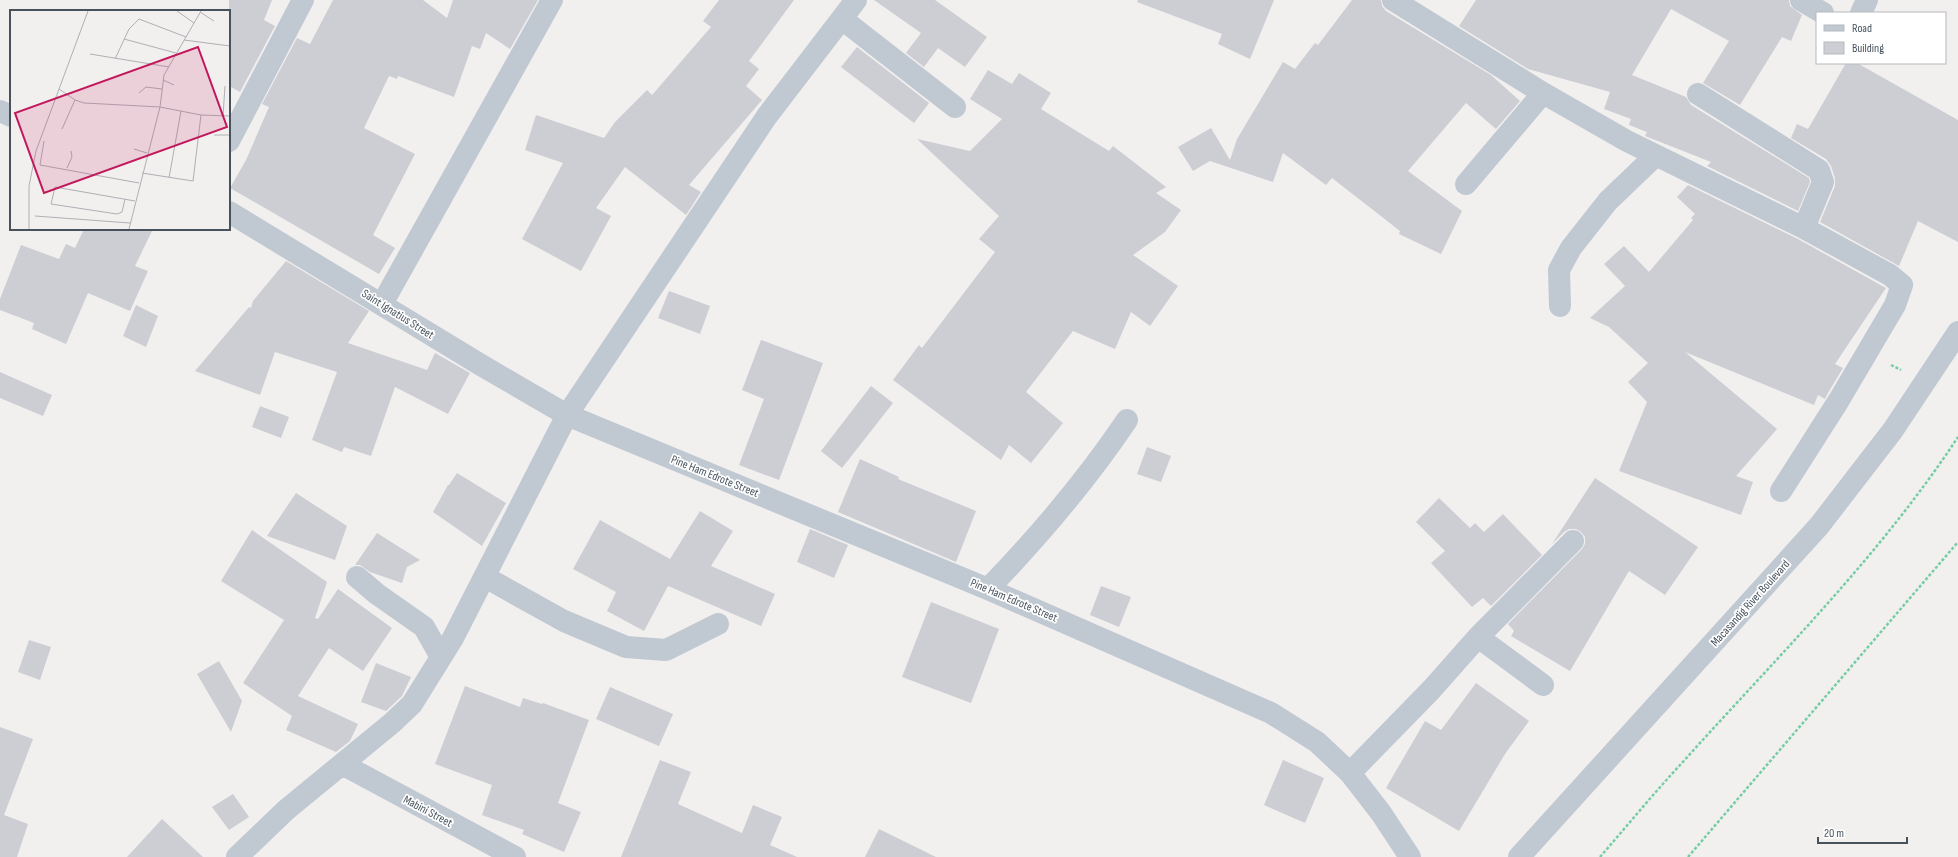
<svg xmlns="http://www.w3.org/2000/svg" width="1958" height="857" viewBox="0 0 1958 857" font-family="'Sofia Sans Condensed',sans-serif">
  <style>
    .building { fill: #ccced4 }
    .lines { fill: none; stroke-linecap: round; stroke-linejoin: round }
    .path { stroke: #75cda4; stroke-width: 2.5; stroke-dasharray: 3 2; stroke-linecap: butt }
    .minor { stroke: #c0c9d1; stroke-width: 22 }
    .labels { text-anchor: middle; stroke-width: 3.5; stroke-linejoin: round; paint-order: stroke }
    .street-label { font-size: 12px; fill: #47525d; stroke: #fff }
    .inset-road { fill: none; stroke: #aeb0b5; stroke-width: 1 }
    .view { fill: #c2185b; fill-opacity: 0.15; stroke: #c2185b; stroke-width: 2 }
    .inset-edge { fill: none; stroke: #47525d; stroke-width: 2 }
  </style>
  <rect width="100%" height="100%" fill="#f2efef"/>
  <path class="building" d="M 229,0 L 272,0 L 264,20 L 275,26 L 240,92 L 229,86 Z
    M 333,0 L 423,0 L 447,18 L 453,0 L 538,0 L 510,49 L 486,33 L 480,49 L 472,46 L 454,97 L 398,76 L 397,79 L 389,76 L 364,128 L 415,154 L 373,235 L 395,248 L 379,274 L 230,188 L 246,160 L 269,107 L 262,104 L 297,38 L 310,44 Z
    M 719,0 L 794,0 L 749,61 L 759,69 L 746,86 L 762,100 L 689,185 L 701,192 L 686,215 L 625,167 L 596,208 L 611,216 L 581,271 L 522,239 L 563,163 L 525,150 L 536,115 L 604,138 L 615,122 L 647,90 L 652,95 L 711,27 L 703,21 Z
    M 874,0 L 935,0 L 987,37 L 965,67 L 938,48 L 924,67 L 906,53 L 921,33 Z
    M 1138,0 L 1274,0 L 1250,59 L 1218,44 L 1222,34 L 1137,2 Z
    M 1352,0 L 1381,0 L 1382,6 L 1386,11 L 1491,75 L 1520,101 L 1496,129 L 1466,103 L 1408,171 L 1462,211 L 1441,254 L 1399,234 L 1400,231 L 1332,178 L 1326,185 L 1283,153 L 1273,182 L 1210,161 L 1193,171 L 1178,147 L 1211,128 L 1230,160 L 1237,139 L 1283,62 L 1295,69 L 1315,43 L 1318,45 Z
    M 1476,0 L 1789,0 L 1790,6 L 1802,15 L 1791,41 L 1782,37 L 1740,105 L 1703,83 L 1729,41 L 1671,9 L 1632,75 L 1686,97 L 1691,105 L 1809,178 L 1810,182 L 1798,211 L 1707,166 L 1711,162 L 1645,136 L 1647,132 L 1629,125 L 1631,119 L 1604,109 L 1610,92 L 1528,69 L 1459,26 Z
    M 857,47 L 929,103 L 914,123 L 841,67 Z
    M 1846,63 L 1857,63 L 1958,120 L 1958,242 L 1918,221 L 1899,266 L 1820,222 L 1835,186 L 1835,178 L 1831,166 L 1826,159 L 1791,138 L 1797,124 L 1808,129 Z
    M 988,70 L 1012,84 L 1019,73 L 1051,93 L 1041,109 L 1109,151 L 1113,146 L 1166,187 L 1156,193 L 1181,210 L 1165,232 L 1133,255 L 1178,286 L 1150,326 L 1131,312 L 1115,349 L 1073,331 L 1026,392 L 1063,423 L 1031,463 L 1009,445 L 1001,460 L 893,380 L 919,345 L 922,348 L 995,252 L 979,239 L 999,216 L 917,139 L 970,151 L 1002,119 L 970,99 Z
    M 1688,185 L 1798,239 L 1886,288 L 1835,364 L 1843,368 L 1828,393 L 1825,399 L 1818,395 L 1814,405 L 1685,352 L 1777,429 L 1736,476 L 1753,482 L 1741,515 L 1619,471 L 1647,402 L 1628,382 L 1648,363 L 1609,327 L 1590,318 L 1625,286 L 1604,264 L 1624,246 L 1649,272 L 1693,220 L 1691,218 L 1695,214 L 1677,197 Z
    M 84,229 L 153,229 L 135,266 L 148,271 L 130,311 L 88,293 L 66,344 L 32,329 L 34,323 L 0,310 L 0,299 L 21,245 L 59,259 L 66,244 L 75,248 Z
    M 286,261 L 369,311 L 348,343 L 427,370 L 435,353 L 470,373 L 448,414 L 395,387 L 371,456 L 344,447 L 342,452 L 312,440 L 337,372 L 275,352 L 260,395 L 195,371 L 249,307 L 251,308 L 253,301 Z
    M 669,291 L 710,306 L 700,334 L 658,318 Z
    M 136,305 L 158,316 L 146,347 L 123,336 Z
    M 761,340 L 823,363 L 779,480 L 739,465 L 764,399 L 742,390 Z
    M 0,372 L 52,395 L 43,416 L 0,398 Z
    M 871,386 L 893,403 L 842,468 L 821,451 Z
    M 260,406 L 289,417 L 281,438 L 252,427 Z
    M 1147,447 L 1171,456 L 1161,482 L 1137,474 Z
    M 860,459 L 899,477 L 898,479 L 976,511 L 956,562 L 838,512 Z
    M 457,473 L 506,503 L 482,546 L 433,512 L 448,485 L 449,485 Z
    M 1595,478 L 1698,547 L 1665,595 L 1629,571 L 1570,671 L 1511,636 L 1514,631 L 1508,624 L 1582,549 L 1585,544 L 1585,537 L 1581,532 L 1576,529 L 1569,529 L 1564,532 L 1552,544 Z
    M 296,493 L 347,526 L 335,560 L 267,536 Z
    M 1439,498 L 1470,528 L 1475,523 L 1484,532 L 1503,514 L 1542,555 L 1491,606 L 1483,598 L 1472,607 L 1431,563 L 1445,551 L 1416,522 Z
    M 700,511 L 733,531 L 711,566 L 775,594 L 761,626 L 668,586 L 644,631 L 607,611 L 616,592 L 573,569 L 600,520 L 670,559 Z
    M 810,529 L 848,545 L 834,578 L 797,562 Z
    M 252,530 L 327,582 L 315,618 L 318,619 L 338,589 L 392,628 L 363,671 L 329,648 L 298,696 L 358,724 L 350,741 L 336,752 L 286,730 L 292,716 L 243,683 L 284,620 L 221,581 Z
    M 377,533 L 420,560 L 407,567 L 402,583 L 370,572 L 360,565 L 355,565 Z
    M 1101,586 L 1131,597 L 1119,627 L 1090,615 Z
    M 931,602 L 999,629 L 971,703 L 902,677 Z
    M 29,640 L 51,647 L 40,680 L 18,672 Z
    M 219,661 L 242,701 L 231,732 L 197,674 Z
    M 376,663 L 411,677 L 402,696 L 386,711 L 361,702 Z
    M 1476,683 L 1529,721 L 1505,754 L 1459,831 L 1386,788 L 1425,721 L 1441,730 Z
    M 465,686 L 520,707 L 523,698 L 542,704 L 543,703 L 589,720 L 558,803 L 581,812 L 564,852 L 522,834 L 524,830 L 482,815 L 492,785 L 435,764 Z
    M 610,687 L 673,714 L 659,746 L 596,719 Z
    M 0,727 L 33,739 L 4,815 L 28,824 L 17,857 L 0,857 Z
    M 660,760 L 691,772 L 678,804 L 742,833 L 753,805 L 782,817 L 770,845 L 797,857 L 621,857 Z
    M 1283,760 L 1324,778 L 1305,823 L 1264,805 Z
    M 233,794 L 249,817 L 229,830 L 212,807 Z
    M 162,819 L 203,857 L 127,857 Z
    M 879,829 L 936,857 L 865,857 Z"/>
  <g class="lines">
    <path class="path" d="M 1891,365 L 1901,370
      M 1600,857 C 1627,826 1653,794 1681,764 C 1777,657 1879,557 1958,437
      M 1688,857 L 1958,542"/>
    <path class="minor" d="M 1393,0 L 1543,93 L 1627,141 L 1804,228 L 1890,275 L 1902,285 L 1895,305 L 1839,400 L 1781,491
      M 1801,0 L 1823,13
      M 1861,13 L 1867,0
      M 842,19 L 955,107
      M 1698,94 L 1819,170 L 1823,182 L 1804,228
      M 0,111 L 11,116
      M 229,141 L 303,0
      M 1466,184 L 1543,93
      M 229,212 L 481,365 L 567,415 L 988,589 L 1271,713 L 1317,742 L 1350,773 L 1381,813 L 1410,857
      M 382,304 L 552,0
      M 1560,306 L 1559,270 L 1571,248 L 1608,201 L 1655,156
      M 357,577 L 377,594 L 424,627 L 441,657
      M 485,577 L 564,621 L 626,647 L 666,650 L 718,624
      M 988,589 C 1039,536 1086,481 1127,420
      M 1478,637 L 1543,685
      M 342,764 L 515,857
      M 1350,773 L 1431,690 L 1478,637 L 1573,541
      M 237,857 L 286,810 L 392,723 L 412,704 L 453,638 L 567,415 L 767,116 L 856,0
      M 1519,857 L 1819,526 L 1893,430 L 1958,332"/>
  </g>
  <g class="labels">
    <g class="street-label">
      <text transform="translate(398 314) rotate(32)" y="4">Saint Ignatius Street</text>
      <text transform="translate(715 476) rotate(22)" y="4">Pine Ham Edrote Street</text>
      <text transform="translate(1014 600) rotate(23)" y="4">Pine Ham Edrote Street</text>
      <text transform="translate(1750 603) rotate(-48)" y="4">Macasandig River Boulevard</text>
      <text transform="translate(428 811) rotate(28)" y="4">Mabini Street</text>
    </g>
  </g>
  <g transform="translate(10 10)">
    <rect width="220" height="220" fill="#f2efef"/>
    <path class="inset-road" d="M 167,1 L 184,13M 190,2 L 204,11M 114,29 L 166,43M 174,30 L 220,36M 80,44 L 159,57M 105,49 L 119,19 L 129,9 L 176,27M 153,70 L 164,75M 49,79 L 65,90 L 74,93 L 150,97 L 191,105 L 220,106M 129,83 L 136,77 L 152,79M 213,106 L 215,76M 52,119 L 65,90M 204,125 L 220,125M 34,131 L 30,155 L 129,173M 124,139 L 137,143M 57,158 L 62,147 L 61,141M 132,163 L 183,171 L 191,105M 159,168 L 171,101M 115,189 L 112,202 L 107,204 L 41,194 L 45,177 L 125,191M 25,206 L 120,213M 19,219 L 19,176 L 26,141 L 78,1M 119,219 L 150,97 L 154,65 L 191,1"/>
    <path class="view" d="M 188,37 L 217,117 L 34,183 L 5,103 Z"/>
    <rect width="220" height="220" class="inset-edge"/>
  </g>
  <rect x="1816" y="12" width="130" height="52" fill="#ffffff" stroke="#b5babe"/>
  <rect x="1824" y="25" width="20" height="6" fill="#c0c9d1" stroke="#b5babe"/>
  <text x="1852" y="32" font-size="12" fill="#47525d">Road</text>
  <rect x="1824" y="42" width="20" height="12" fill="#ccced4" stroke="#b5babe"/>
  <text x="1852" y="52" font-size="12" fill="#47525d">Building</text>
  <path d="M1818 837v6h89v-6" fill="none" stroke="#47525d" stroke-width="2"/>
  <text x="1824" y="837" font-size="12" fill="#47525d" stroke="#ffffff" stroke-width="3" paint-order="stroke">20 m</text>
</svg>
